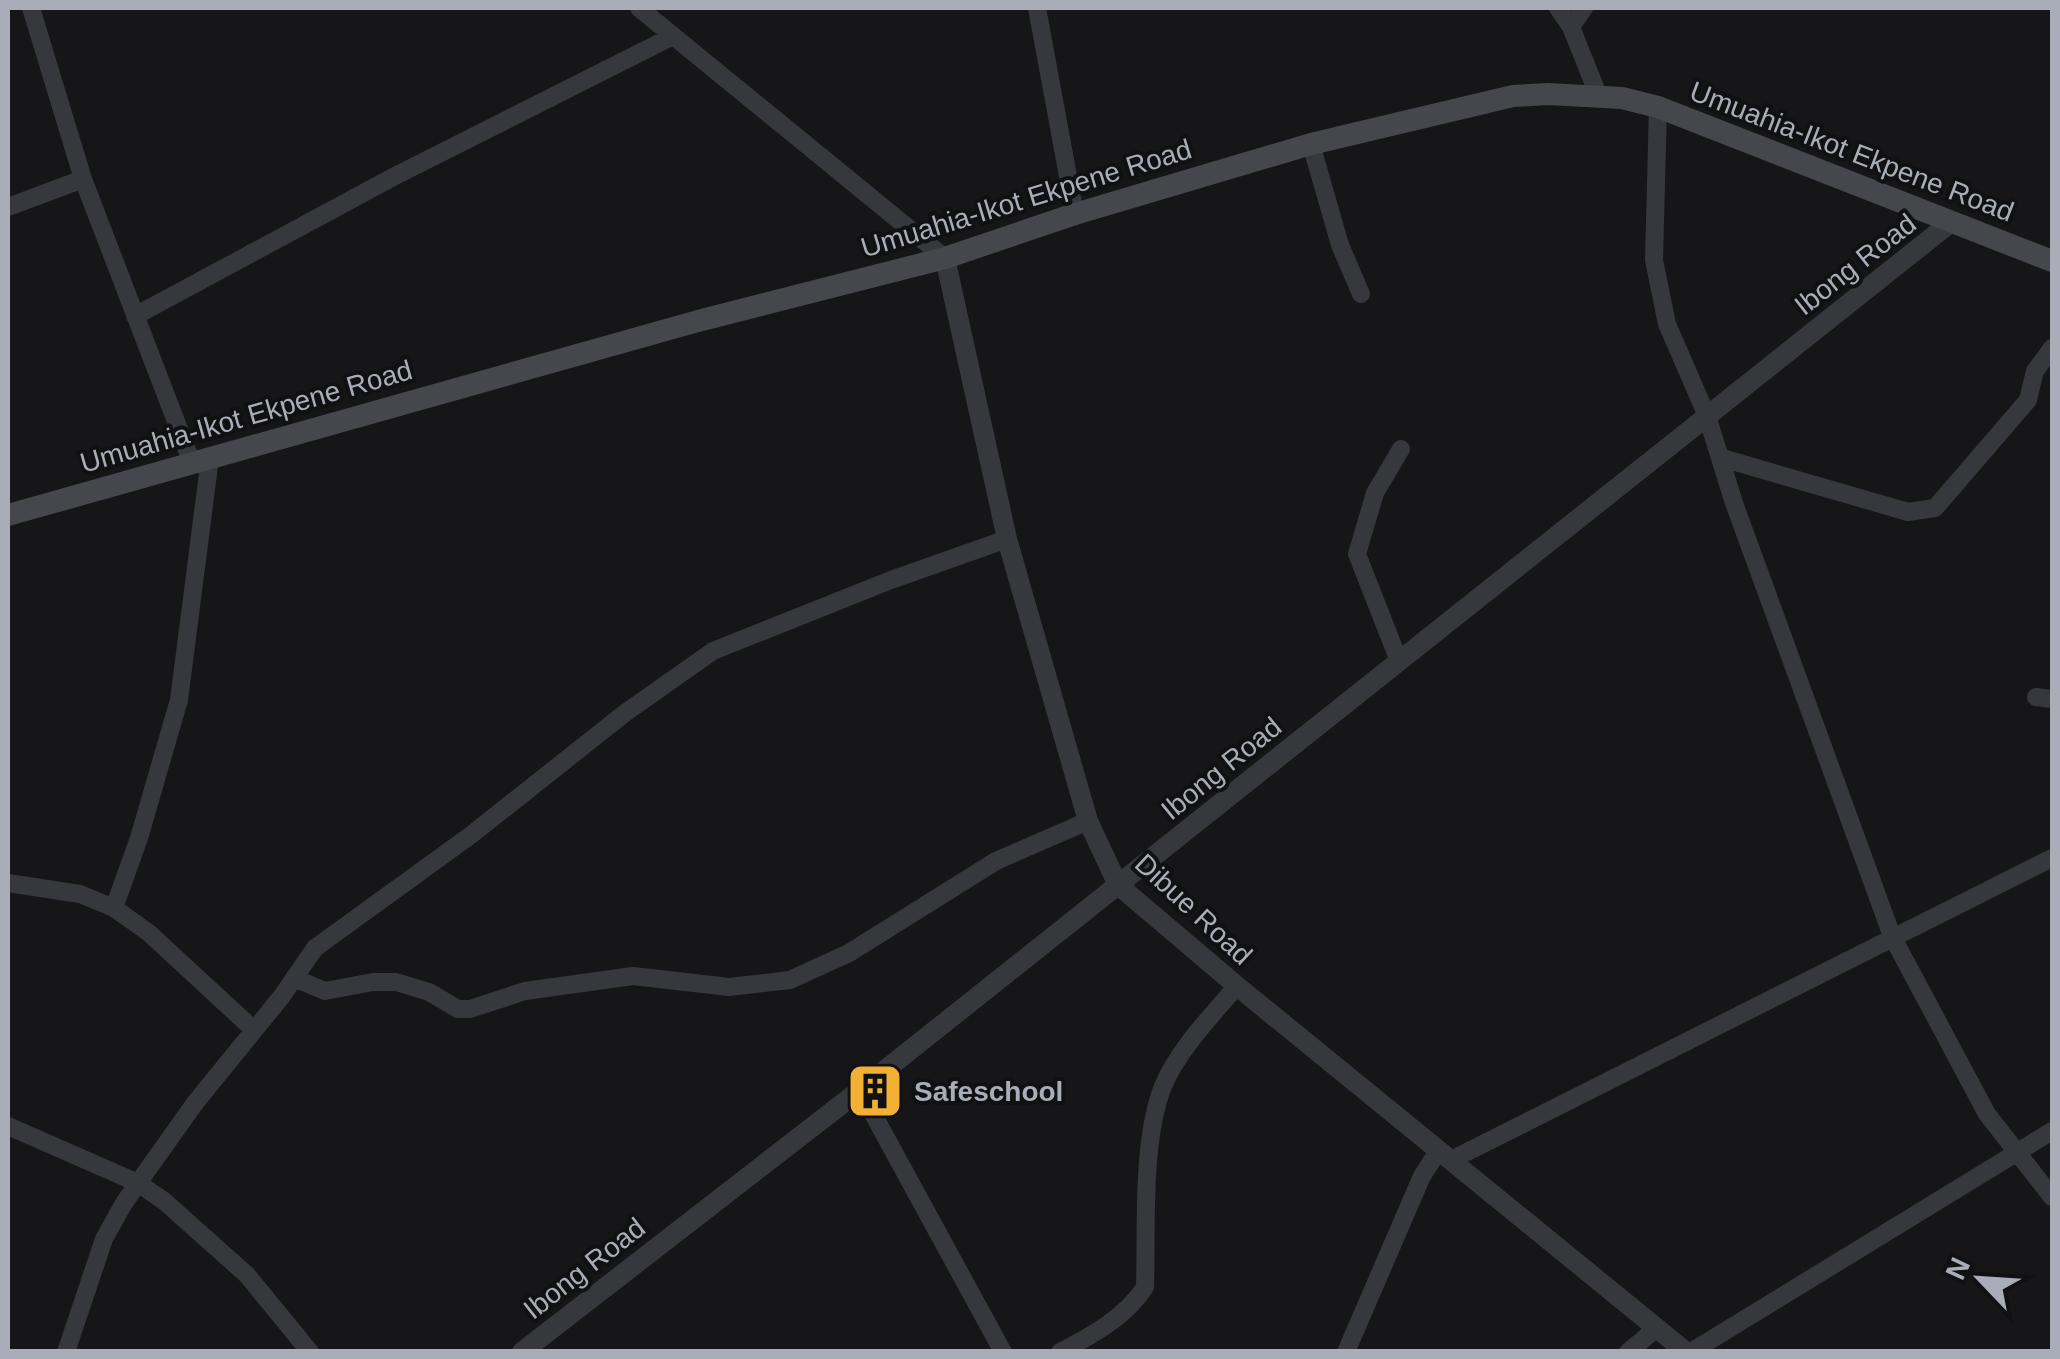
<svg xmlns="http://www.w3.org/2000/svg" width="2060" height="1359" viewBox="0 0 2060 1359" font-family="Helvetica,sans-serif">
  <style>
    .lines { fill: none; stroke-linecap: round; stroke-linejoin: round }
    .minor { stroke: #37383d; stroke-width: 18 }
    .tertiary { stroke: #37383d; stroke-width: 20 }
    .secondary { stroke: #45474d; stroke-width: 22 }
    .labels { text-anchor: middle; stroke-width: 8; stroke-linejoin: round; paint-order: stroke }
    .street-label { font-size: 28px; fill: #a8adb8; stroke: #111113 }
    .poi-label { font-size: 28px; font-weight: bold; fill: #a8adb8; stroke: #111113; text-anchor: start }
  </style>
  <rect width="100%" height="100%" fill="#161618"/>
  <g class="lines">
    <path class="minor" d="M 31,8 L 83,179 L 192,463
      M 639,8 L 945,258
      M 1037,8 L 1075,214
      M 1558,8 L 1571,27 L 1599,97
      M 1571,27 L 1584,8
      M 1658,107 L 1654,260 L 1667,324 L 1707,416 L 1734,503 L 1892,936 L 1987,1114 L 2052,1197
      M 1311,144 L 1340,245 L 1361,294
      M 8,207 L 83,179
      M 135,316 L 395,176 L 673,36
      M 1722,458 L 1908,512 L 1935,508 L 2028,400 L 2035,371 L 2052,348
      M 1399,661 L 1357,554 L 1375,493 L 1401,449
      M 2036,697 L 2052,699
      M 8,883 L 80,894 L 114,908 L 149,933 L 254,1030
      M 114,908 L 139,838 L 179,700 L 210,458
      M 294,978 L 325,991 L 373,982 L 396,982 L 429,992 L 458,1009 L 470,1009 L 525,991 L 633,976 L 729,987 L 790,980 L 849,953 L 996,861 L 1088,821
      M 860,1090 L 1003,1352
      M 8,1126 L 138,1183 L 164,1201 L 247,1275 L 310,1352
      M 1451,1160 L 2052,858
      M 66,1352 L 104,1239 L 124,1203 L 195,1103 L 282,996 L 315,948 L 471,835 L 625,713 L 713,651 L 891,580 L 1007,539
      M 1060,1352 C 1091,1336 1126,1317 1145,1287 C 1147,1227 1141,1143 1163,1086 C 1179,1049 1211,1016 1237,986
      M 1346,1352 L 1422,1176 L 1439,1150
      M 1628,1352 L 1657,1328
      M 1691,1352 L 2052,1131"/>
    <path class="tertiary" d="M 945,258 L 1007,539 L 1088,821 L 1118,885 L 1237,986 L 1686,1352
      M 522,1352 L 860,1090 L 1950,223"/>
    <path class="secondary" d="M 8,515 L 698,321 L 945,258 L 1075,214 L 1311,144 L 1513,96 L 1548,94 L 1622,98 L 1658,107 L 2052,261"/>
  </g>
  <defs>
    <g id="building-square" transform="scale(2.875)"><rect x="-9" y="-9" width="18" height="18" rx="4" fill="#f2b134" stroke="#111113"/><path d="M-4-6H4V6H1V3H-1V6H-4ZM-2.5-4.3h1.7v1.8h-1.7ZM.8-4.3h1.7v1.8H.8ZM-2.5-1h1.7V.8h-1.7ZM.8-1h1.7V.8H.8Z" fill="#111"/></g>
  </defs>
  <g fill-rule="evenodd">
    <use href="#building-square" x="875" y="1091"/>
  </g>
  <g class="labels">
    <g class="street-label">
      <text transform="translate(1852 151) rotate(21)" y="10">Umuahia-Ikot Ekpene Road</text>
      <text transform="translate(1026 198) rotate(-17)" y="10">Umuahia-Ikot Ekpene Road</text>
      <text transform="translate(1855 264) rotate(-38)" y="10">Ibong Road</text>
      <text transform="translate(246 416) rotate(-16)" y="10">Umuahia-Ikot Ekpene Road</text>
      <text transform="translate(1221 768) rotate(-39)" y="10">Ibong Road</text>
      <text transform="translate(1194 909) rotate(43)" y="10">Dibue Road</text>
      <text transform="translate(584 1268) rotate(-38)" y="10">Ibong Road</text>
    </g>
    <g class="poi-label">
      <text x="914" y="1101">Safeschool</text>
    </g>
  </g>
  <rect width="2060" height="1359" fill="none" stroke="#a8adb8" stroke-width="20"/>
  <g transform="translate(1980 1279) rotate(295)" stroke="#111113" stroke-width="8" paint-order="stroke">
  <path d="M0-8L18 38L0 25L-18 38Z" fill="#a8adb8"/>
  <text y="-15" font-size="28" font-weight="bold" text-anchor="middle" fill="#a8adb8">N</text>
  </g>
</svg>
